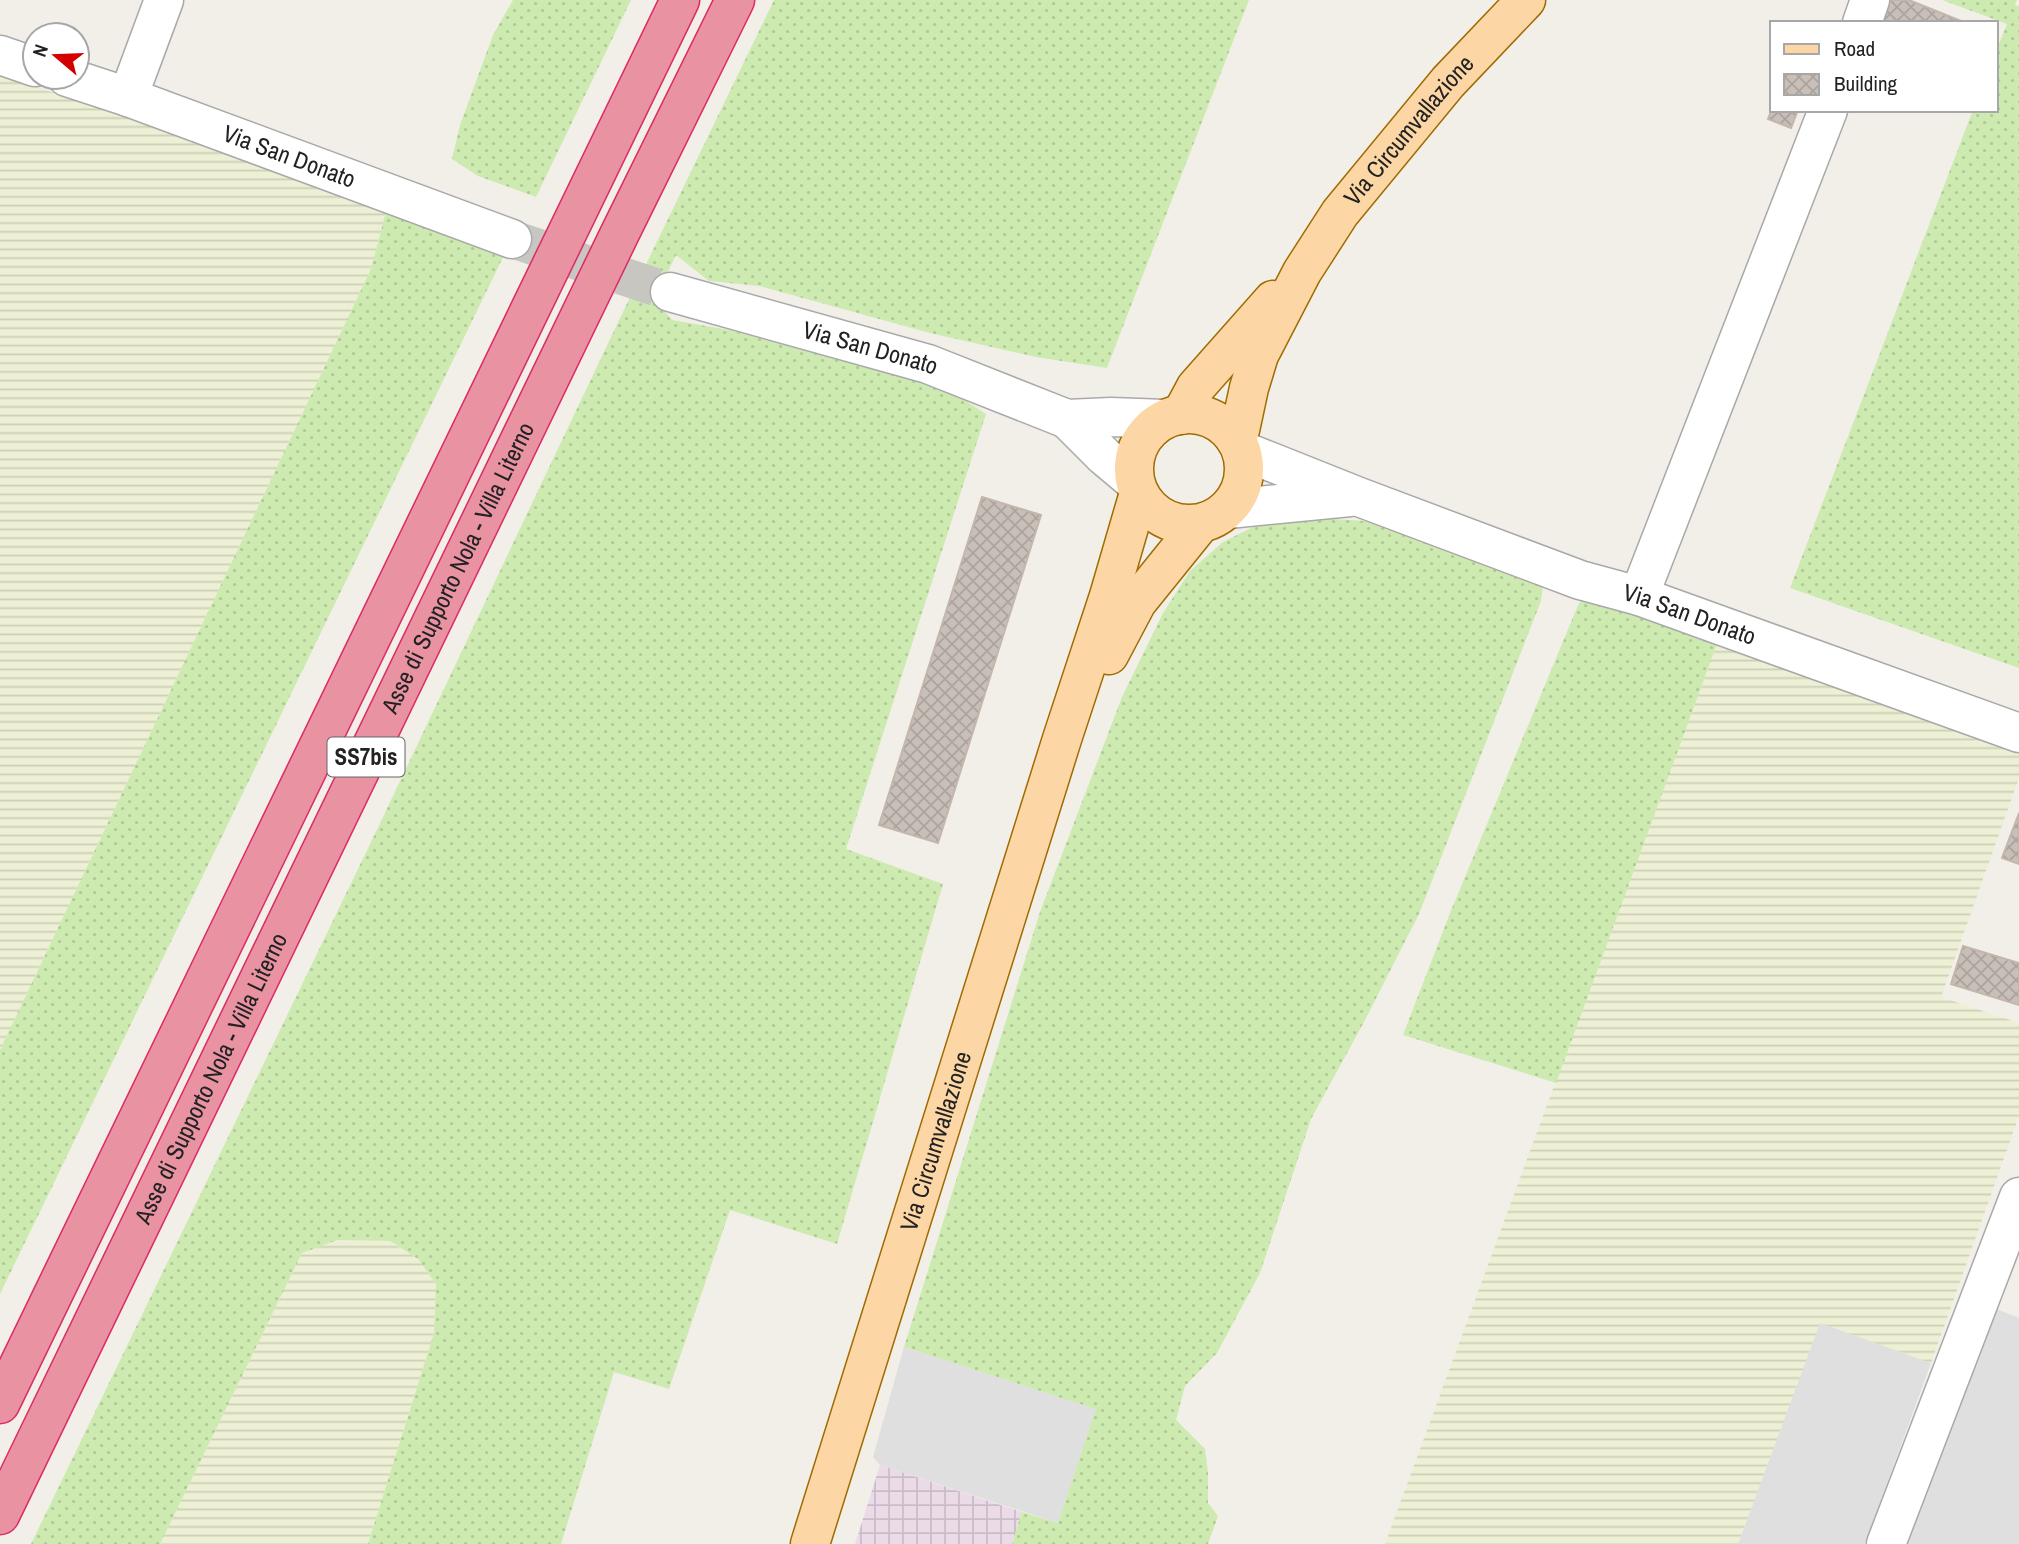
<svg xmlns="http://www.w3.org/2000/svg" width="2019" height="1544" viewBox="0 0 2019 1544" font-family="'Archivo Narrow',sans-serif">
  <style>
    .residential { fill: #e0dfdf }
    .industrial { fill: url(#industrial-grid) }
    .farmland { fill: url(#farmland-rules) }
    .grass { fill: url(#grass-dots) }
    .building { fill: url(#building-cross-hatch); stroke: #c4b6ab; stroke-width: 2 }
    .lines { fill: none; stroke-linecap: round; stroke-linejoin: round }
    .minor-tunnel { stroke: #c8c6c1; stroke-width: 38; stroke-dasharray: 38 19; stroke-linecap: butt }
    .minor-casing { stroke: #a9a9a9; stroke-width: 41 }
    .major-casing { stroke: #a06b00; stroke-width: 41 }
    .highway-casing { stroke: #dc2a67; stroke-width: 41 }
    .minor { stroke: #fff; stroke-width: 38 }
    .major { stroke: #fcd6a4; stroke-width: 38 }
    .highway { stroke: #e892a2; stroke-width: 38 }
    .labels { text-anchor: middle; stroke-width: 7; stroke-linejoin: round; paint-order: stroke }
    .shield { fill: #fff; stroke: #646464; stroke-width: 2 }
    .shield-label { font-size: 23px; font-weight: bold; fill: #222 }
    .street-label { font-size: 24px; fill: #222; stroke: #fff }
  </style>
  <defs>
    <pattern id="industrial-grid" width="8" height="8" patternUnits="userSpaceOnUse" patternTransform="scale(1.75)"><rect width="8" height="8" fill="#ebdbe8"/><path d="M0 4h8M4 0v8" fill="none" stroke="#c9bcc7"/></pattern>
    <pattern id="farmland-rules" width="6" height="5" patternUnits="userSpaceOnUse" patternTransform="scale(1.75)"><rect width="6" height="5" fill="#eef0d5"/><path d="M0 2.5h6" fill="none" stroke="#ccceb7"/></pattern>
    <pattern id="grass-dots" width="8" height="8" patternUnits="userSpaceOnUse" patternTransform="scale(1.75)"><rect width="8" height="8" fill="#cdebb0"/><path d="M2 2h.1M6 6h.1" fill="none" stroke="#b0c997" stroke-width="1.8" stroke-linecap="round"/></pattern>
    <pattern id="building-cross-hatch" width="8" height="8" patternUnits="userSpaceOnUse" patternTransform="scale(1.75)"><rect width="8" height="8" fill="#c7bfb8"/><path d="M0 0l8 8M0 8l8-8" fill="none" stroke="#aba49e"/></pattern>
  </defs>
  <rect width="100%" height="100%" fill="#f2efe9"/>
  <path class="residential" d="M 1994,1308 L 2019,1318 L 2019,1544 L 1907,1544 Z
    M 1820,1322 L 1931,1363 L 1865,1544 L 1738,1544 Z
    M 904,1347 L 1097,1409 L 1058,1523 L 880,1465 L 873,1457 Z"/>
  <path class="industrial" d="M 880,1465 L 1022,1512 L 1012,1544 L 855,1544 Z"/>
  <path class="farmland" d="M 0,75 L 388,204 L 371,269 L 0,1050 Z
    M 1717,644 L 2019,751 L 2019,778 L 1941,997 L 2019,1023 L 2019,1116 L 1931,1363 L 1820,1323 L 1738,1544 L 1385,1544 Z
    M 338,1240 L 389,1241 L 418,1259 L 436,1284 L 434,1333 L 368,1544 L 160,1544 L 302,1253 Z"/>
  <path class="grass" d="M 513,0 L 631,0 L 536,197 L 478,176 L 452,159 L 460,125 L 493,35 Z
    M 774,0 L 1249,0 L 1107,368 L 1036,357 L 930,333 L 759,286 L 709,281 L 676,255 L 654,299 L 672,320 L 729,330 L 892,373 L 955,394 L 986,414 L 846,849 L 943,884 L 837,1244 L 730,1210 L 669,1389 L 614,1372 L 561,1544 L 368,1544 L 434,1333 L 436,1284 L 418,1259 L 390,1241 L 338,1240 L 302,1253 L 160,1544 L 31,1544 L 373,838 L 621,316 Z
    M 1942,0 L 2017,0 L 2015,5 L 2019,6 L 2019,668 L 1790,588 L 1973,110 L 1996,110 L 1996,51 L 2007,24 Z
    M 388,204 L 506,251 L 0,1294 L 0,1050 L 371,269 Z
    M 1304,517 L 1365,521 L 1405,531 L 1543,585 L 1541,601 L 1419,914 L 1364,1022 L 1311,1119 L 1260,1273 L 1217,1353 L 1185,1386 L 1176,1420 L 1205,1449 L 1208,1473 L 1208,1503 L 1218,1516 L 1208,1544 L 1012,1544 L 1022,1512 L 1058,1523 L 1096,1409 L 904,1347 L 1040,912 L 1122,697 L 1163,613 L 1190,571 L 1223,542 L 1259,524 Z
    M 1588,596 L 1717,644 L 1556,1083 L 1403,1035 L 1450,913 L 1579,603 Z"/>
  <path class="building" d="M 1880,0 L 1909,0 L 1966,23 L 1871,23 Z
    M 1772,109 L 1798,110 L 1791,128 L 1768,119 Z
    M 982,497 L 1041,515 L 938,843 L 879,825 Z
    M 2019,813 L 2019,864 L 2002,858 Z
    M 1963,946 L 2019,963 L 2019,1005 L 1951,984 Z"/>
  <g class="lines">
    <path class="minor-tunnel" d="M 512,239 L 670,292"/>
    <g class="minor-casing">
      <g id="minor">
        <path d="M 1862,23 L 1870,0"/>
        <path d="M 0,55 L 35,67"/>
        <path id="s1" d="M 67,77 L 128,97 L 512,239"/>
        <path d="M 128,97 L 164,0"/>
        <path id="s2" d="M 670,292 L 928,364 L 1067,419 L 1111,417 L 1166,419"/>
        <path d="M 1067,419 L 1104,456 L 1135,482"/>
        <path id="s3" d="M 1241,450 L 1359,497 L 1580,580 L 1639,596 L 2019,733"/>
        <path d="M 1228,509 L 1350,497"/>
        <path d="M 1639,596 L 1828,110"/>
        <path d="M 1886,1544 L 2019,1197"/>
      </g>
    </g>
    <g class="major-casing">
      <g id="major">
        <circle cx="1189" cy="469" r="55"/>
        <path d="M 1181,415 L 1196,387 L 1273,300"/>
        <path id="s4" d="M 1235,439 L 1240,430 L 1249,388 L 1259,355 L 1302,272 L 1340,213 L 1448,82 L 1526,0"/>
        <path d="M 1109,655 L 1137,602 L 1200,524"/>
        <path id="s5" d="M 810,1544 L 1062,739 L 1109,596 L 1139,493"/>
      </g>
    </g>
    <g class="highway-casing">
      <g id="highway">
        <path d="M 0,1404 L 680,0"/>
        <path id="s6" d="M 0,1515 L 620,233 L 735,0"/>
      </g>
    </g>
    <use href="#minor" class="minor"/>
    <use href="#major" class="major"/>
    <use href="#highway" class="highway"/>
  </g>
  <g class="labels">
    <rect class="shield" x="327.5" y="737.5" width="77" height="39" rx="5"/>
    <g class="shield-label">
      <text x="366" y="765">SS7bis</text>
    </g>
    <g class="street-label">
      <text dy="8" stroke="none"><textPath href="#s4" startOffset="359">Via Circumvallazione</textPath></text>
      <text dy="8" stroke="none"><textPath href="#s1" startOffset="236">Via San Donato</textPath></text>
      <text dy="8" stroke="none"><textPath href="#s2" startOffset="208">Via San Donato</textPath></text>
      <text dy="8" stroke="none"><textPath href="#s6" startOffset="1052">Asse di Supporto Nola - Villa Literno</textPath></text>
      <text dy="8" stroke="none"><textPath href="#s3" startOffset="478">Via San Donato</textPath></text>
      <text dy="8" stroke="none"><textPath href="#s6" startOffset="485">Asse di Supporto Nola - Villa Literno</textPath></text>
      <text dy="8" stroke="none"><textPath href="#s5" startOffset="422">Via Circumvallazione</textPath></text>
    </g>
  </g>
  <rect x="1770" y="21" width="228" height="91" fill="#ffffff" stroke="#a7a7a7" stroke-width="2"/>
  <rect x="1784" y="44" width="35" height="10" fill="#fcd6a4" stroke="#a7a7a7" stroke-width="2"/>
  <text x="1834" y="56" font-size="21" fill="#222222">Road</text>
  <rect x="1784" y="74" width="35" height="21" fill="url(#building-cross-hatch)" stroke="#a7a7a7" stroke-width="2"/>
  <text x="1834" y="91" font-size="21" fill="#222222">Building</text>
  <g transform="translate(56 56) rotate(289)"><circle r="33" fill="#ffffff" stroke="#a7a7a7" stroke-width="2"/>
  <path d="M0-5L12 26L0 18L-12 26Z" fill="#d40000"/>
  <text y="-10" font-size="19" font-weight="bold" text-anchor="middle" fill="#222222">N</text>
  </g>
</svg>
